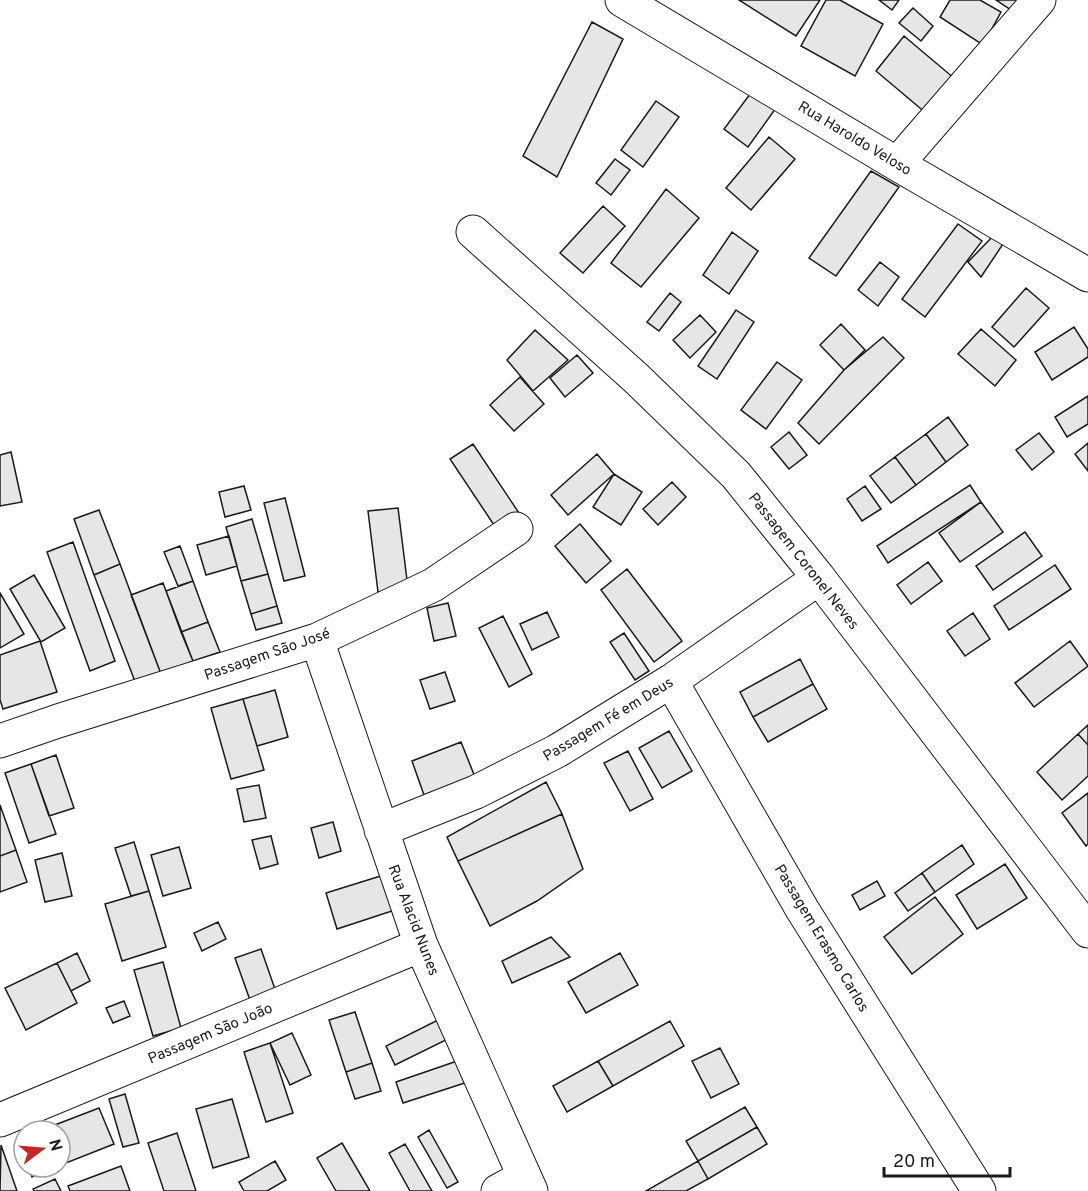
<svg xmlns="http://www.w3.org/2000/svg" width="1088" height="1191" viewBox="0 0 1088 1191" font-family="Overpass,sans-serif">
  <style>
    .building { fill: #e6e6e6; stroke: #1a1a1a; stroke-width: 1.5 }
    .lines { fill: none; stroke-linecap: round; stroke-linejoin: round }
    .street-casing { stroke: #1a1a1a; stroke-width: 35 }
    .street { stroke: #fff; stroke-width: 33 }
    .labels { text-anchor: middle; stroke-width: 4.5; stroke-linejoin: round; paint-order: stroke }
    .street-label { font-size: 15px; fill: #1a1a1a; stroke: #fff }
  </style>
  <rect width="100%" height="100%" fill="#fff"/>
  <path class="building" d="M 739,0 L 820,0 L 796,36 Z
    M 826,0 L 840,0 L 883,24 L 855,76 L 801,46 Z
    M 879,0 L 899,0 L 892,10 Z
    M 950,0 L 980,0 L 1001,12 L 983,45 L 940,17 Z
    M 996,0 L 1026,0 L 1017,14 Z
    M 913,8 L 933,26 L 921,41 L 899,23 Z
    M 592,22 L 623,39 L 557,177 L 523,156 Z
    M 904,36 L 961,84 L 933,119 L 876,71 Z
    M 753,90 L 776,108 L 748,147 L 724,129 Z
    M 656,101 L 679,117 L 643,167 L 621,150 Z
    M 769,137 L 795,159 L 751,210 L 726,188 Z
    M 615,159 L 630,170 L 611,195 L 596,183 Z
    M 871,171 L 899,187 L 836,276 L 809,258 Z
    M 666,189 L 699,218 L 641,287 L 611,263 Z
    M 603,206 L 625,226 L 583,273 L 560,253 Z
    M 958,224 L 982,241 L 925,317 L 902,299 Z
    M 732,232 L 758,251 L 729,294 L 703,275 Z
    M 996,233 L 1003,244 L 981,277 L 968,262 Z
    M 880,262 L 899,277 L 878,306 L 858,290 Z
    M 1026,288 L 1049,308 L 1014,347 L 992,327 Z
    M 670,293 L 681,302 L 659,331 L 647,322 Z
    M 736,310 L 754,322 L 717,379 L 698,366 Z
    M 700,315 L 716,332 L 690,358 L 673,340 Z
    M 841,324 L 865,350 L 844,370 L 820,345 Z
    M 1074,327 L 1088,349 L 1088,357 L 1052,380 L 1035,352 Z
    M 981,329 L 1016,360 L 995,386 L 958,354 Z
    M 535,330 L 568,360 L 533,391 L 507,360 Z
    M 883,337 L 904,358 L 819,444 L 798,423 L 844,370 Z
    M 577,355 L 593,373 L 565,397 L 550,378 Z
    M 777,362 L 802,380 L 766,429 L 741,410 Z
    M 520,377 L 544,404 L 514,431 L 490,405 Z
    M 1088,396 L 1088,424 L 1067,437 L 1055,417 Z
    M 948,417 L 968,445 L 946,462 L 926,434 Z
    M 789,432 L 807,455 L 789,469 L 771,447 Z
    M 1039,433 L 1054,452 L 1032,470 L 1016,450 Z
    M 926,434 L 946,462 L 916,485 L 895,457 Z
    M 1088,443 L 1088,471 L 1075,454 Z
    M 473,444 L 521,516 L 498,531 L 450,459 Z
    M 11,452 L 22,502 L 0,506 L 0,455 Z
    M 597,454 L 614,474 L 568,515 L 551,495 Z
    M 895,457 L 916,485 L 891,503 L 870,476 Z
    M 614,474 L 642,492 L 621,525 L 593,507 Z
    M 672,482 L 686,497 L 658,525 L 643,509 Z
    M 970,485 L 981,502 L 888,563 L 877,546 Z
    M 244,486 L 251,510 L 225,517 L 219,492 Z
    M 865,486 L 881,509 L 862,521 L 847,499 Z
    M 285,498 L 305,576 L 284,581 L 264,503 Z
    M 981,502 L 1003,532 L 960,562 L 939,533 Z
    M 398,508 L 408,588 L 378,592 L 368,511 Z
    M 99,510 L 120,564 L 94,575 L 74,519 Z
    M 252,519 L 268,574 L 241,581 L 226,527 Z
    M 580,524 L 611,561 L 586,583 L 555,546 Z
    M 1025,532 L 1042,556 L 993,590 L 976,566 Z
    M 229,536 L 237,566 L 206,575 L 197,545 Z
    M 73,542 L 115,661 L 90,671 L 47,552 Z
    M 180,546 L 193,581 L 178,586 L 164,552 Z
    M 928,562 L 942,581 L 911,604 L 897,585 Z
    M 120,564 L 161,674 L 136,684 L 94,575 Z
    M 1055,565 L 1071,589 L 1009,630 L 994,606 Z
    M 627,569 L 682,641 L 654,662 L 601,590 Z
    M 268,574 L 277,606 L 251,614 L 241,581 Z
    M 34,575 L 65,628 L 41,642 L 10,589 Z
    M 193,581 L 208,622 L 181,632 L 166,591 Z
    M 163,583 L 193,661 L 161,674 L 131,595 Z
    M 0,593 L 24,634 L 0,648 Z
    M 448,603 L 456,636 L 434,641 L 427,608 Z
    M 277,606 L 282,623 L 256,630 L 251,614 Z
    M 547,612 L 559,637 L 532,650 L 520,624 Z
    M 973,613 L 990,639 L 965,656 L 947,631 Z
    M 503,616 L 532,674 L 509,687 L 479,628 Z
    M 208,622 L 220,652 L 193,661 L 181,632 Z
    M 624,633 L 649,671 L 635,680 L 610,642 Z
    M 40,641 L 57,692 L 3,709 L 0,700 L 0,655 Z
    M 1070,641 L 1088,666 L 1034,707 L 1015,683 Z
    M 800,659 L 813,684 L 753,717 L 740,692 Z
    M 445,672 L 455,701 L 430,709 L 420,680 Z
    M 813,684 L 827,709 L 768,742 L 753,717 Z
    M 275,690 L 288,737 L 257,746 L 243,699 Z
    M 243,699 L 264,770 L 231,779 L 211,708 Z
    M 1088,725 L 1088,745 L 1078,734 Z
    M 669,731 L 692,771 L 662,788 L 639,748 Z
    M 1078,734 L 1088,745 L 1088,776 L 1062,800 L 1037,772 Z
    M 461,742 L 475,777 L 424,795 L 412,761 Z
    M 628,751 L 653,799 L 630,811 L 604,763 Z
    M 56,755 L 74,808 L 49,816 L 31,764 Z
    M 31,764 L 56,834 L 29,843 L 5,773 Z
    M 546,782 L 562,814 L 458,861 L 447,837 Z
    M 259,785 L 266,818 L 244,822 L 237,789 Z
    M 1088,793 L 1088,844 L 1086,846 L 1062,813 Z
    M 0,805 L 16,850 L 0,856 Z
    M 562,814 L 583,869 L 537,901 L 490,926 L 458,861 Z
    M 333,822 L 341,851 L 319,858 L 311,828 Z
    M 271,836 L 278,864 L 260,869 L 252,840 Z
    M 134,842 L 149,891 L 131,896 L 115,848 Z
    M 962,845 L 974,864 L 935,892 L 922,873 Z
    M 179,847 L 191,888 L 163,896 L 151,855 Z
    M 16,850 L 27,882 L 0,892 L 0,856 Z
    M 62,853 L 72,896 L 45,902 L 35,860 Z
    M 1005,864 L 1027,898 L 977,929 L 956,895 Z
    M 922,873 L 935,892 L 908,911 L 895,893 Z
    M 387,874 L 398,909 L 337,929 L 326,893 Z
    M 877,881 L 885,896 L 860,910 L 852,895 Z
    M 149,891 L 166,947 L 122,961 L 105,904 Z
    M 935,897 L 963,934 L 912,974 L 884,937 Z
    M 218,922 L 226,939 L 202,951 L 194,933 Z
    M 551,937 L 570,957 L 512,983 L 502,961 Z
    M 261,949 L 276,992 L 250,1000 L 235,958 Z
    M 77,953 L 90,981 L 71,991 L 57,963 Z
    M 620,953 L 638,985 L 586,1013 L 568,982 Z
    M 163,962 L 181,1028 L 153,1036 L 134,970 Z
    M 57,963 L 77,1003 L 26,1030 L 5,988 Z
    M 124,1001 L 130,1016 L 113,1023 L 106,1008 Z
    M 355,1012 L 372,1063 L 346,1072 L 329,1020 Z
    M 446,1016 L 456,1035 L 395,1065 L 386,1046 Z
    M 670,1021 L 684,1046 L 613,1086 L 598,1061 Z
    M 292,1033 L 311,1075 L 290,1085 L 270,1043 Z
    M 270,1043 L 293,1113 L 266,1122 L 244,1052 Z
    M 720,1048 L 739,1084 L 711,1098 L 692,1061 Z
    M 463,1059 L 471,1081 L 403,1103 L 396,1082 Z
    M 598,1061 L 613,1086 L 567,1112 L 553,1086 Z
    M 372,1063 L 381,1091 L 355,1099 L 346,1072 Z
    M 125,1094 L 139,1143 L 123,1147 L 109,1099 Z
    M 232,1099 L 249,1157 L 213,1168 L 196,1109 Z
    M 745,1107 L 757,1127 L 698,1161 L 686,1141 Z
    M 99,1108 L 114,1144 L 61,1165 L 60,1131 L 48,1131 L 47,1128 Z
    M 757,1127 L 767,1144 L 708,1179 L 698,1161 Z
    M 429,1130 L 458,1182 L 447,1188 L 418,1137 Z
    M 177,1133 L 196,1191 L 164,1191 L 148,1143 Z
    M 342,1143 L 370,1191 L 336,1191 L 317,1158 Z
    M 405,1144 L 432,1191 L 410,1191 L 389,1153 Z
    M 1,1145 L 17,1191 L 0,1191 Z
    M 275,1161 L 286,1180 L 267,1191 L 244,1191 L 239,1182 Z
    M 698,1161 L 708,1179 L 686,1191 L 646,1191 Z
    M 121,1166 L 130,1191 L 70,1191 L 68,1186 Z
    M 28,1167 L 50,1167 L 50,1169 L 32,1177 Z
    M 55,1179 L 61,1191 L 34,1191 L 33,1189 Z"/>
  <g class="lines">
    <g class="street-casing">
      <path id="street" d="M 622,0 L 897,164 L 1088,275
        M 897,164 L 1039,0
        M 473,232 L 636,378 L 736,475 L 819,578 L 1088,931
        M 317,640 L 421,945 L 531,1191
        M 671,681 L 802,909 L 979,1191
        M 0,741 L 58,721 L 317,640 L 433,585 L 516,529
        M 381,830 L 476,792 L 557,751 L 671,681 L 819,578
        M 0,1120 L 421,945
        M 498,1191 L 524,1177"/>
    </g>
    <use href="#street" class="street"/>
  </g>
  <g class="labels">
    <g class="street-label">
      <text transform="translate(855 138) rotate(31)" y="5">Rua Haroldo Veloso</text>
      <text transform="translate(804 561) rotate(52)" y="5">Passagem Coronel Neves</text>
      <text transform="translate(267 654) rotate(-19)" y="5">Passagem São José</text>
      <text transform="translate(608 719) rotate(-31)" y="5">Passagem Fé em Deus</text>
      <text transform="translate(414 920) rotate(69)" y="5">Rua Alacid Nunes</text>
      <text transform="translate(822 938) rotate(59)" y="5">Passagem Erasmo Carlos</text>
      <text transform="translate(210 1033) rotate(-23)" y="5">Passagem São João</text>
    </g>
  </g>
  <g transform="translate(42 1149) rotate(74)"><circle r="28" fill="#ffffff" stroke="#a3a3a3" stroke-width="1.5"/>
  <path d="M0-4.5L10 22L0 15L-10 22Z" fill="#c62828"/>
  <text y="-9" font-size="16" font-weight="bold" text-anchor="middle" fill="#1a1a1a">N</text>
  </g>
  <path d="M884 1167v9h126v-9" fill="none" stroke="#1a1a1a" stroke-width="3"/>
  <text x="893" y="1167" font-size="18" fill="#1a1a1a" stroke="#ffffff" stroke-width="4.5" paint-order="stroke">20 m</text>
</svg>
